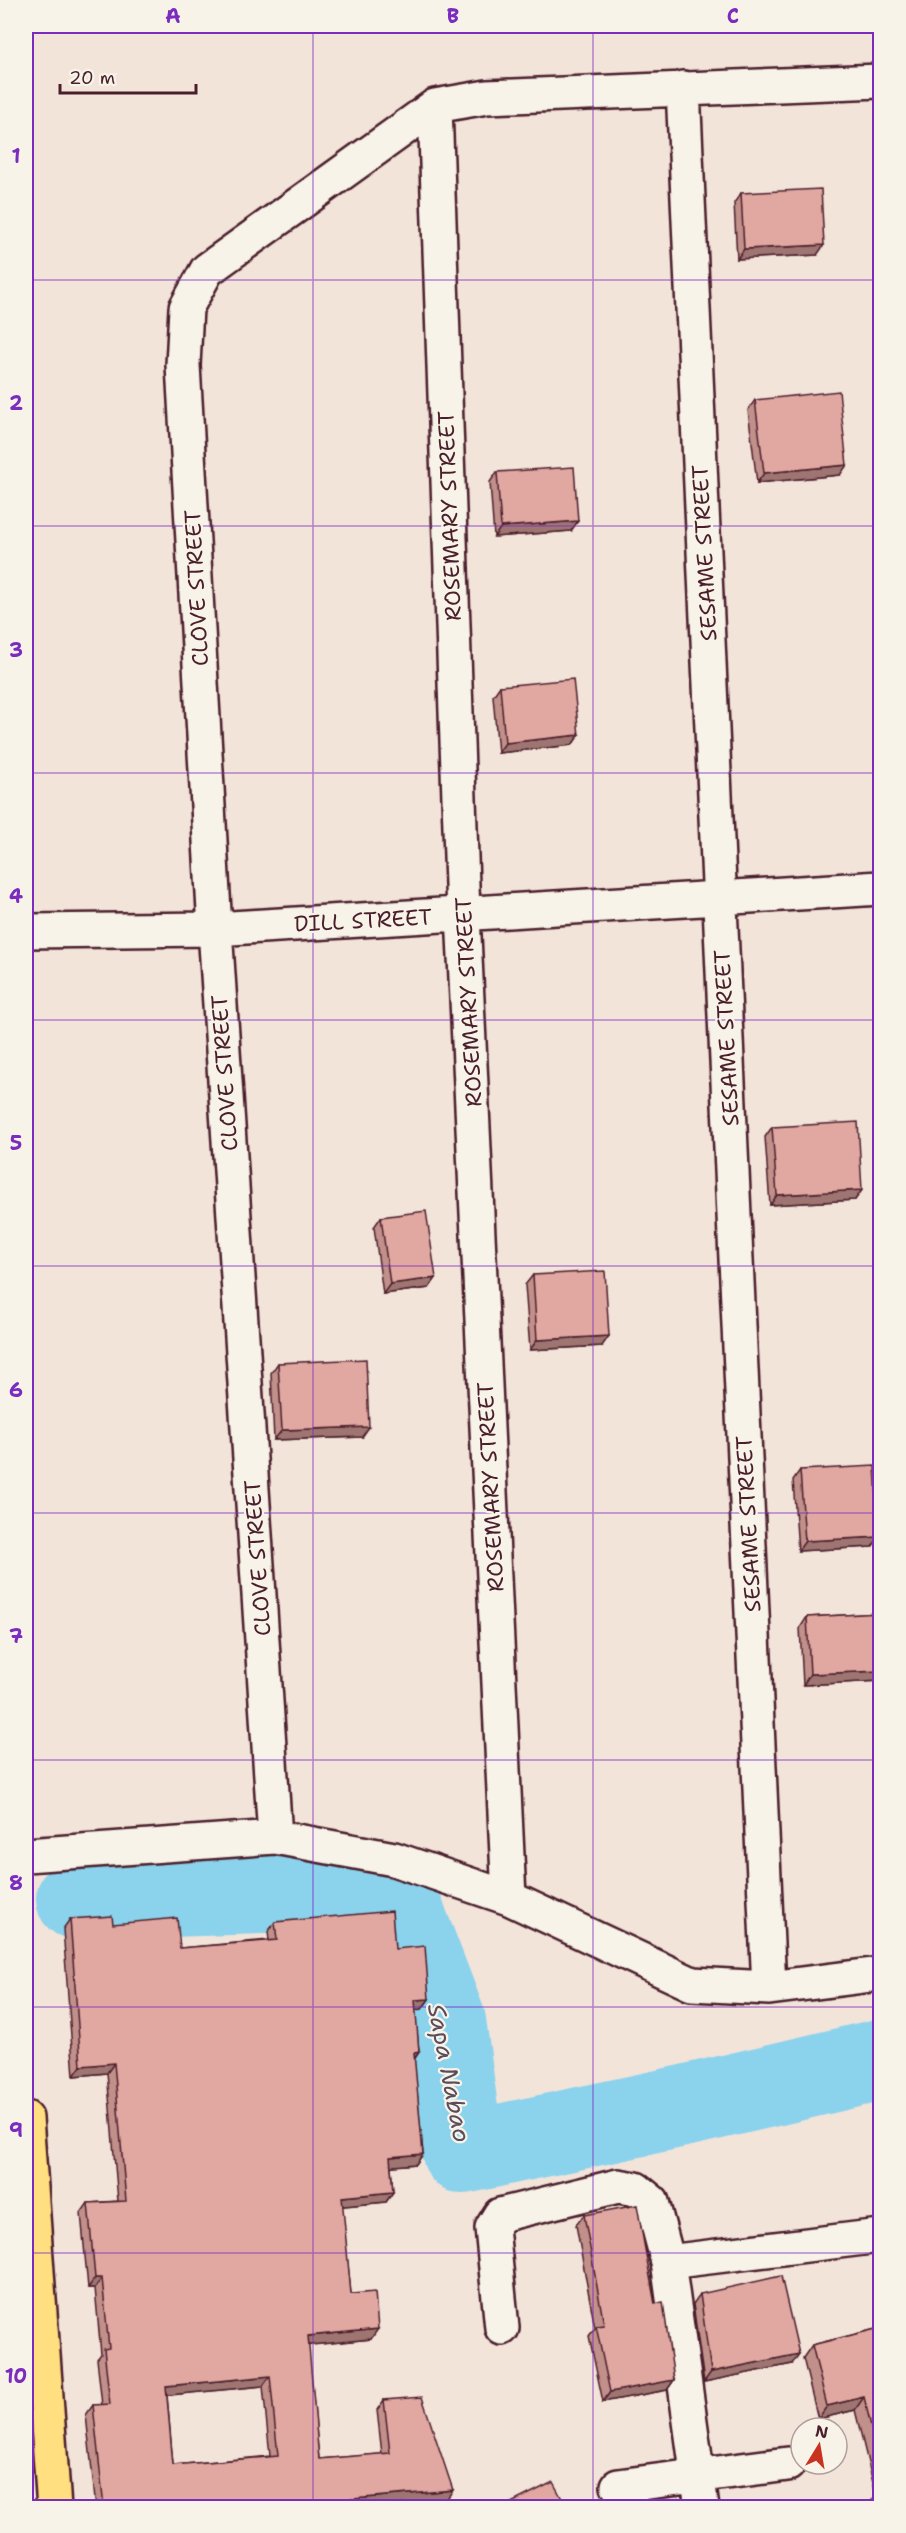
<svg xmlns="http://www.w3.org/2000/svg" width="906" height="2533" viewBox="0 0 906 2533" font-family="'Shantell Sans',sans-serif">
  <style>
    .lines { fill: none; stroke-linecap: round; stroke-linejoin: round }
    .river { stroke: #8bd2ec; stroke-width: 82 }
    .minor-casing { stroke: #4a1f2b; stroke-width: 38 }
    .major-casing { stroke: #4a1f2b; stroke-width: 38 }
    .minor { stroke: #f7f3e8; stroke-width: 33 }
    .major { stroke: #ffdf80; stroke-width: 33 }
    .wall { fill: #c2908a; stroke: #4a1f2b; stroke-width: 1.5; fill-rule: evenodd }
    .shaded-wall { fill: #9e7571; stroke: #4a1f2b; stroke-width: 1.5 }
    .building { fill: #e1a7a1; stroke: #4a1f2b; stroke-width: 1.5; fill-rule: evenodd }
    .grid { fill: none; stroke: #7b2cbf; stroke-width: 1.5; stroke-opacity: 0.55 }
    .labels { text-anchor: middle; stroke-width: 4.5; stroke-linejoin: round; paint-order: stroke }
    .street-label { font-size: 22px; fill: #4a1f2b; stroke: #f7f3e8 }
    .water-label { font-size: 24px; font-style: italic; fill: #5a4c5b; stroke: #f7f3e8 }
    .neatline { fill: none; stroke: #7b2cbf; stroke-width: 2 }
    .grid-label { font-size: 20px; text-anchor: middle; font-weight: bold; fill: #7b2cbf }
  </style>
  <rect width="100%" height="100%" fill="#f3e4da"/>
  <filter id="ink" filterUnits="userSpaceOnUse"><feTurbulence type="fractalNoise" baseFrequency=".0167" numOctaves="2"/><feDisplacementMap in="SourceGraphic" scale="12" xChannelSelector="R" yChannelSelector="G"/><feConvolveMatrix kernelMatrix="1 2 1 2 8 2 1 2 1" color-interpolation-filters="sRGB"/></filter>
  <g filter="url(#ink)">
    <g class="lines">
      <path class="river" d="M 77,1899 L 320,1891 L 396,1893 L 445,2021 L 463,2153 L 688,2105 L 880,2060"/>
      <g class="minor-casing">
        <path id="minor" d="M 683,88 L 769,1988
          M 435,106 L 463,914 L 509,1898
          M 26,931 L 215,929 L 880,888
          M 275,1837 L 215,929 L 183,365 L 186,308 L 207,270 L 435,106 L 487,97 L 880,81
          M 26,1855 L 275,1837 L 394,1859 L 509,1898 L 692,1984 L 769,1988 L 880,1974
          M 668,2262 L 880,2236
          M 502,2328 L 492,2228 L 500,2215 L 618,2186 L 636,2189 L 652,2202 L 668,2262 L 702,2508
          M 618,2486 L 788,2464"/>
      </g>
      <g class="major-casing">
        <path id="major" d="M 26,2118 L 54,2508"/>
      </g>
      <use href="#minor" class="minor"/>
      <use href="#major" class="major"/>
    </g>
    <path class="wall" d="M 741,193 L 817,255 L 737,259 L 734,203 Z
      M 755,400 L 840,475 L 757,483 L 748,410 Z
      M 497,472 L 571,531 L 494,537 L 490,482 Z
      M 500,686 L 579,735 L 572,745 L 498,753 L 493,696 Z
      M 772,1127 L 862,1190 L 855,1200 L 770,1205 L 765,1137 Z
      M 381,1217 L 436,1278 L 429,1288 L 383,1294 L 374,1227 Z
      M 533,1275 L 602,1346 L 530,1350 L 525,1285 Z
      M 278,1363 L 362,1437 L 274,1440 L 271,1373 Z
      M 800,1470 L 879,1537 L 872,1547 L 798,1551 L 793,1480 Z
      M 880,1613 L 880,1681 L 803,1685 L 800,1628 L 807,1617 Z
      M 70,1919 L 113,1924 L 180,1948 L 269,1940 L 268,1932 L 275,1922 L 395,1949 L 429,1999 L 422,2009 L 415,2010 L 419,2052 L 414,2060 L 423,2154 L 416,2164 L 391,2166 L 393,2192 L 386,2202 L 342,2206 L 351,2294 L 371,2339 L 308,2345 L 319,2459 L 382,2454 L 377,2410 L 384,2400 L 446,2500 L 365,2508 L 96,2508 L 86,2415 L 93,2405 L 102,2405 L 97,2359 L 101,2354 L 95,2288 L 88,2288 L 81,2213 L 88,2203 L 118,2201 L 107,2073 L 74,2076 L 63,1929 ZM 263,2386 L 270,2456 L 173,2465 L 167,2395 Z
      M 584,2215 L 655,2304 L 674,2380 L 667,2390 L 603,2402 L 589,2336 L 595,2328 L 576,2225 Z
      M 700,2294 L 792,2364 L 704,2382 L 693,2304 Z
      M 880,2328 L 880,2508 L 874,2508 L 872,2500 L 876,2495 L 855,2410 L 818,2419 L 803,2358 L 812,2345 Z"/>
    <path class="shaded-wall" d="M 824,245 L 817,255 L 737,259 L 744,249 Z
      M 847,465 L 840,475 L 757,483 L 764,473 Z
      M 578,521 L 571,531 L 494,537 L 501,527 Z
      M 579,735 L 572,745 L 498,753 L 505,743 Z
      M 862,1190 L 855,1200 L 770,1205 L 777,1195 Z
      M 436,1278 L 429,1288 L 383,1294 L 390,1284 Z
      M 609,1336 L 602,1346 L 530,1350 L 537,1340 Z
      M 369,1427 L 362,1437 L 274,1440 L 282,1430 Z
      M 879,1537 L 872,1547 L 798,1551 L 805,1541 Z
      M 880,1671 L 880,1681 L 803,1685 L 810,1674 Z
      M 429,1999 L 422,2009 L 408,2010 L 415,2000 Z
      M 419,2052 L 412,2062 L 414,2053 Z
      M 114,2063 L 107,2073 L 74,2076 L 81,2066 Z
      M 423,2154 L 416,2164 L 383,2167 L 390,2157 Z
      M 393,2192 L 386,2202 L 334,2207 L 342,2197 Z
      M 95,2278 L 102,2278 L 95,2288 L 88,2288 Z
      M 378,2329 L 371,2339 L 301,2346 L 308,2336 Z
      M 799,2354 L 792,2364 L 704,2382 L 711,2372 Z
      M 270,2376 L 263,2386 L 159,2396 L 166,2386 Z
      M 674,2380 L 667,2390 L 603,2402 L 610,2392 Z
      M 864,2397 L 855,2410 L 818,2419 L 827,2406 Z
      M 453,2490 L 446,2500 L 365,2508 L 327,2508 L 331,2501 Z"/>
    <path class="building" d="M 821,189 L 824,245 L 744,249 L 741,193 Z
      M 839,391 L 847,465 L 764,473 L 755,400 Z
      M 574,467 L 578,521 L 501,527 L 497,472 Z
      M 573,679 L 579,735 L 505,743 L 500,686 Z
      M 858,1122 L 862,1190 L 777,1195 L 772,1127 Z
      M 426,1211 L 436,1278 L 390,1284 L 381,1217 Z
      M 605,1271 L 609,1336 L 537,1340 L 533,1275 Z
      M 366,1359 L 369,1427 L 282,1430 L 278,1363 Z
      M 875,1466 L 879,1537 L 805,1541 L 800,1470 Z
      M 880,1613 L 880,1671 L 810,1674 L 807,1617 Z
      M 392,1911 L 395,1949 L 425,1946 L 429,1999 L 415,2000 L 419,2052 L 414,2053 L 423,2154 L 390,2157 L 393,2192 L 342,2197 L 351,2294 L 375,2292 L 378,2329 L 308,2336 L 319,2459 L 390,2453 L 384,2400 L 422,2397 L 453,2490 L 331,2501 L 332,2508 L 104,2508 L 93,2405 L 110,2404 L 104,2349 L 109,2348 L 102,2278 L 95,2278 L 88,2203 L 126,2201 L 114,2063 L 81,2066 L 70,1919 L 112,1916 L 113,1924 L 177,1918 L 180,1948 L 277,1940 L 275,1922 ZM 270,2376 L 278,2456 L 173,2465 L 166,2386 Z
      M 637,2205 L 655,2304 L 663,2302 L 674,2380 L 610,2392 L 596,2326 L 604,2325 L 584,2215 Z
      M 781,2276 L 799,2354 L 711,2372 L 700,2294 Z
      M 880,2328 L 880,2464 L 864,2397 L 827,2406 L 812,2345 Z
      M 553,2482 L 567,2508 L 514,2508 L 511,2503 Z"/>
  </g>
  <path class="grid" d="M 313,26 L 313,2508M 593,26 L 593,2508M 26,280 L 880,280M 26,526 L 880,526M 26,773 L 880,773M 26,1020 L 880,1020M 26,1266 L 880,1266M 26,1513 L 880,1513M 26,1760 L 880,1760M 26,2007 L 880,2007M 26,2253 L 880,2253"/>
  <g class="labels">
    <g class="street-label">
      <text transform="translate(449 516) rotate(-92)" y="8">ROSEMARY STREET</text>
      <text transform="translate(704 553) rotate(-93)" y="8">SESAME STREET</text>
      <text transform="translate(196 588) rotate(-93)" y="8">CLOVE STREET</text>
      <text transform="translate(363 920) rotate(-3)" y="8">DILL STREET</text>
      <text transform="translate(468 1002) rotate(-93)" y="8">ROSEMARY STREET</text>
      <text transform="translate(726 1038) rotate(-93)" y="8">SESAME STREET</text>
      <text transform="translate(224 1073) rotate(-94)" y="8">CLOVE STREET</text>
      <text transform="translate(490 1487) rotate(-93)" y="8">ROSEMARY STREET</text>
      <text transform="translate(748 1524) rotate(-93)" y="8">SESAME STREET</text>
      <text transform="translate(257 1558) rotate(-94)" y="8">CLOVE STREET</text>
    </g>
    <g class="water-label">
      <text transform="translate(449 2073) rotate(79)" y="8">Sapa Nabao</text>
    </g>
  </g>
  <rect width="906" height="2533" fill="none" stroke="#f7f3e8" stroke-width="66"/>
  <g transform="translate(819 2446) rotate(11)"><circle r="28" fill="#f7f3e8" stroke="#b29e9c" stroke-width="1.5"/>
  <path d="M0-4.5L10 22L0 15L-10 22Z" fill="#c8321e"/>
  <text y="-9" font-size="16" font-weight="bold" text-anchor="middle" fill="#4a1f2b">N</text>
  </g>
  <path d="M60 84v9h136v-9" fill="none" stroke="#4a1f2b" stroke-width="3"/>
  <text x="69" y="84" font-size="18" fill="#4a1f2b" stroke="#f7f3e8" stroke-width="4.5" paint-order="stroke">20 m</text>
  <rect x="33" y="33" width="840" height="2467" class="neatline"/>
  <g class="grid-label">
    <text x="173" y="23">A</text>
    <text x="453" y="23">B</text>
    <text x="733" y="23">C</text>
    <text x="16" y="163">1</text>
    <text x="16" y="410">2</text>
    <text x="16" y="657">3</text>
    <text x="16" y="903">4</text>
    <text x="16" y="1150">5</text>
    <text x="16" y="1397">6</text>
    <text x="16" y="1643">7</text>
    <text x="16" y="1890">8</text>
    <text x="16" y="2137">9</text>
    <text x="16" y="2383">10</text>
  </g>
</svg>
